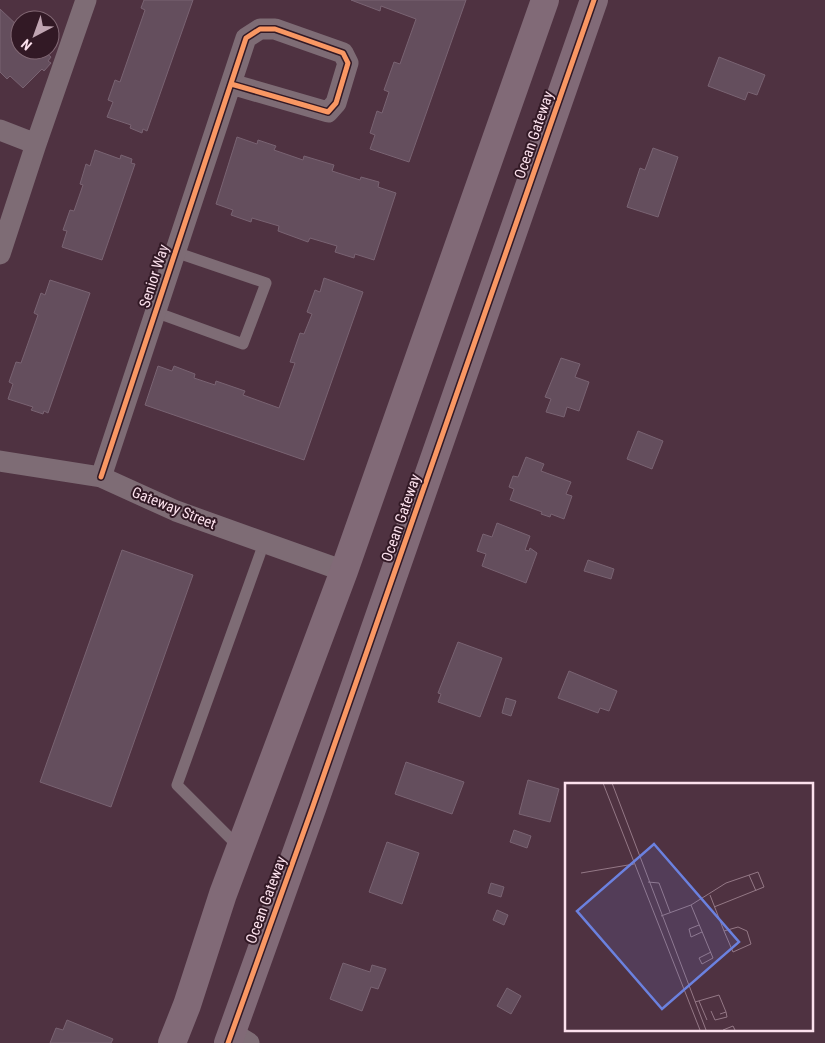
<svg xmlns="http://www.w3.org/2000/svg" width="825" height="1043" viewBox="0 0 825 1043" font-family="'Roboto Condensed',sans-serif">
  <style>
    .building { fill: #644e5d; stroke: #796372 }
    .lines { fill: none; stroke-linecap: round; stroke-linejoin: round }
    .service { stroke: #7e6c75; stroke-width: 11 }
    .minor { stroke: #7e6c75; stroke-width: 21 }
    .primary { stroke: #816a77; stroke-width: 28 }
    .cycleway-casing { stroke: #321925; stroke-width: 8 }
    .cycleway { stroke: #f99763; stroke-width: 5 }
    .labels { text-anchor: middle; stroke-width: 4; stroke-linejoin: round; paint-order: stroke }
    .street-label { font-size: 15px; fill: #fce1ed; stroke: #321925 }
    .inset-road { fill: none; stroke: #947886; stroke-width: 1 }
    .view { fill: #6b81df; fill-opacity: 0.15; stroke: #6b81df; stroke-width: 2.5 }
    .inset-edge { fill: none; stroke: #fce1ed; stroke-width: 2.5 }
  </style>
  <rect width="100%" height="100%" fill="#4f3241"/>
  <path class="building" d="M 144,0 L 193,0 L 147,131 L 143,129 L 142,133 L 130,128 L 131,125 L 107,117 L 113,102 L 108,100 L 115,80 L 120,82 L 145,10 L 141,8 Z
    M 351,0 L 466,0 L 409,162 L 370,149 L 375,135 L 370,133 L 377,111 L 382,113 L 389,92 L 384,90 L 394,62 L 400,64 L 416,19 L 381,6 L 380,11 Z
    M 0,9 L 20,28 L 20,50 L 43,50 L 51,57 L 48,61 L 51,63 L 44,71 L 42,69 L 23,88 L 10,76 L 7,79 L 0,72 Z
    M 719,57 L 765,75 L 757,95 L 748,92 L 745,100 L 708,86 Z
    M 237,137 L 257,144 L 258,140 L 276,146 L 274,150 L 303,160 L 304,156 L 334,165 L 332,171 L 360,180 L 361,177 L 379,182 L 378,187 L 396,193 L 374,260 L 355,254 L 354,258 L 335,252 L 337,246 L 310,238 L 308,242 L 278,231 L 279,226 L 252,218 L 251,222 L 231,215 L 233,210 L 216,204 Z
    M 653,148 L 678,157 L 658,217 L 627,207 L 640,168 L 645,170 Z
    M 95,150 L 120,159 L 121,155 L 132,159 L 131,163 L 135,164 L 102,260 L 62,247 L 67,231 L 63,230 L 70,210 L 74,211 L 83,185 L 80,184 L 86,164 L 90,166 Z
    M 324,278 L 363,292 L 304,460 L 145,405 L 158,366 L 172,371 L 174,366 L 195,374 L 194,378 L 215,385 L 216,381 L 245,391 L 243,395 L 279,408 L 295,363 L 290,362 L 300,333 L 304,334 L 312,314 L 307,312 L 315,290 L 320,292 Z
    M 50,280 L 90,293 L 48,413 L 44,411 L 43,414 L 31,410 L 33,407 L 8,399 L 13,384 L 9,382 L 16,362 L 21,363 L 38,315 L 34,313 L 41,293 L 45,295 Z
    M 561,358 L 580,364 L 575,377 L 589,382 L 579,411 L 567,407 L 564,417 L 546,412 L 551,399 L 545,397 Z
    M 638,431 L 663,441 L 652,469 L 627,459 Z
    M 526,457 L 544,464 L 541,471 L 571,482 L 566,494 L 572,496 L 564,519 L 551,514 L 550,517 L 541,514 L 542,512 L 510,500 L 514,489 L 509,487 L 513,476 L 518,477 Z
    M 497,523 L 530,536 L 525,550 L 529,551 L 530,548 L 537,553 L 526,583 L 482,566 L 486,554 L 477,551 L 483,534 L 492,537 Z
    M 122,550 L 193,575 L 111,807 L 40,782 Z
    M 588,560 L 614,569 L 611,579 L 584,571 Z
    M 458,642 L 502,658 L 480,717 L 438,702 L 441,694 L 438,693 Z
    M 569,671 L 617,691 L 609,711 L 600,708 L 598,713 L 558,698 Z
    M 506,698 L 516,701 L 511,716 L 502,713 Z
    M 406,762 L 464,782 L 452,814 L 395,794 Z
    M 528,780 L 559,789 L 550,822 L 519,814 Z
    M 514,830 L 531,836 L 527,848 L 510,842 Z
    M 387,842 L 419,853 L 402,904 L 369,892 Z
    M 491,883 L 504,887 L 501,897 L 488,893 Z
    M 497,910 L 508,915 L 504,925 L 493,920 Z
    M 343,963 L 370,972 L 372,965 L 386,969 L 378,989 L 371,987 L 362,1011 L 330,999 Z
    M 507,988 L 521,996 L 511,1014 L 497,1006 Z
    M 67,1020 L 113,1039 L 111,1043 L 50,1043 L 56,1028 L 63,1030 Z"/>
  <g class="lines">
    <path class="service" d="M 155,312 L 243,344 L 266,283 L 175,252
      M 239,847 L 177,785 L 264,543"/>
    <path class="minor" d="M 0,130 L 36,144 L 86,0
      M 0,254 L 36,144
      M 0,461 L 101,477 L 176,511 L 344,571
      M 101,477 L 246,38 L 260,29 L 275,29 L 343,53 L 348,63 L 336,103 L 328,112 L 231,84
      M 231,1032 L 249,1043"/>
    <path class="primary" d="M 172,1043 L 187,1005 L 223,894 L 344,571 L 545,0
      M 228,1043 L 313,806 L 594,0"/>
    <g class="cycleway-casing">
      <path id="cycleway" d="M 101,477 L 246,38 L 260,29 L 275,29 L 343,53 L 348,63 L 336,103 L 328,112 L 231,84
        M 228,1043 L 313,806 L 594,0"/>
    </g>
    <use href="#cycleway" class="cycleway"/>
  </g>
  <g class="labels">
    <g class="street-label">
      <text transform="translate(534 135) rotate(-71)" y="5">Ocean Gateway</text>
      <text transform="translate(154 276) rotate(-72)" y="5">Senior Way</text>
      <text transform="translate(174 508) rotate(22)" y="5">Gateway Street</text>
      <text transform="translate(401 518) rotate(-71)" y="5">Ocean Gateway</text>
      <text transform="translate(266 900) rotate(-70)" y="5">Ocean Gateway</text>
    </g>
  </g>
  <g transform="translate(565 783)">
    <rect width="248" height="248" fill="#4f3241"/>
    <path class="inset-road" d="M 38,0 L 135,247M 47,0 L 141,247M 16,90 L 69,81M 184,92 L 191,108M 83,99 L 94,100 L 105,129M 145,112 L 159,148M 126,122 L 148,175 L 137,181 L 134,175 L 146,169M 96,133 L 126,122 L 161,100 L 193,89 L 199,104 L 149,124M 134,142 L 124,146 L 126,154 L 137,149M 173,144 L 182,148 L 186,161 L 168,169 L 159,148 ZM 134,218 L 142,237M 130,219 L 154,212 L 161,229 L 155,231M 146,228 L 150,237 L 162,234 L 161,229M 158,247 L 168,243 L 170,247"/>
    <path class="view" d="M 89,61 L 174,159 L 97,226 L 12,128 Z"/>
    <rect width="248" height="248" class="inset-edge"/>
  </g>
  <g transform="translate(35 35) rotate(221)"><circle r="24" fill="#321925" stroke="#836975"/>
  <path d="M0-4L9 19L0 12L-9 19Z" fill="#bfa4b1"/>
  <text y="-8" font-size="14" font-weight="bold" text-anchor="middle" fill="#fce1ed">N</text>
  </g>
</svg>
